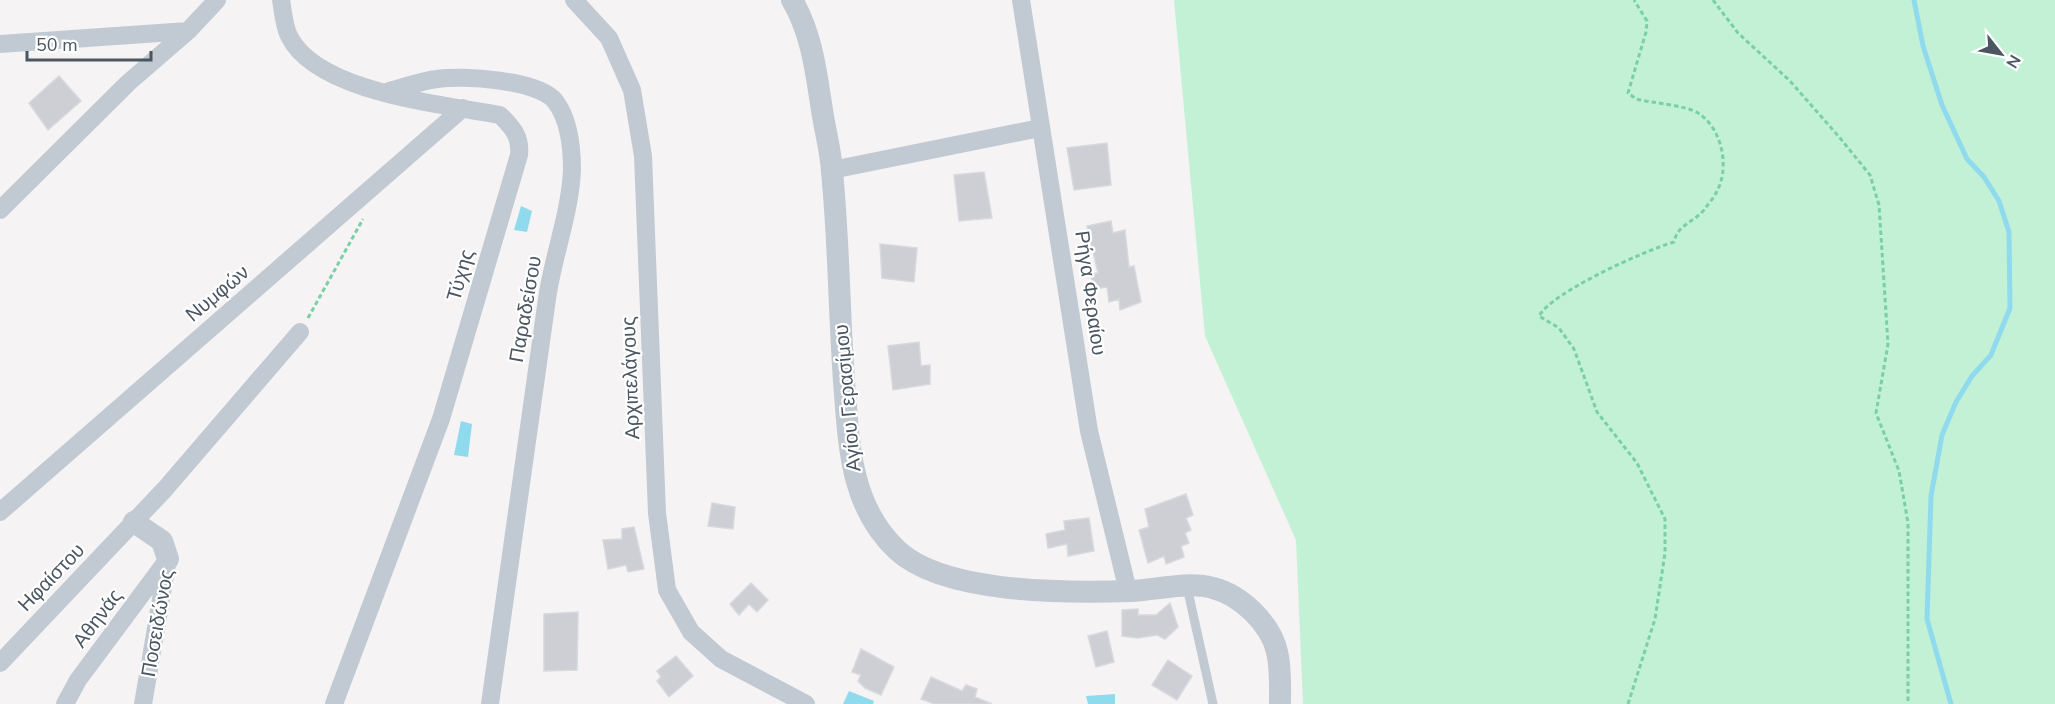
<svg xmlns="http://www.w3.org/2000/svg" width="2055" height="704" viewBox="0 0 2055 704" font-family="'Nunito Sans',sans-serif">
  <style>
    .green { fill: #c3f1d5 }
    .water { fill: #90daee }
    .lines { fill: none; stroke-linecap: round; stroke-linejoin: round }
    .stream { stroke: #90daee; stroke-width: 5 }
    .building { fill: #cdcfd5; stroke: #d7d9de; stroke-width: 1.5 }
    .path { stroke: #7ad0a6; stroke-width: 3; stroke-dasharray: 4.5 3; stroke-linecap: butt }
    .service { stroke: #c1cad2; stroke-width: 9 }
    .minor { stroke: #c1cad2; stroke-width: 18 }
    .tertiary { stroke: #c1cad2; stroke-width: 22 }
    .labels { text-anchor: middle; stroke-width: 4.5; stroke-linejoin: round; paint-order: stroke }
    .street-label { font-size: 20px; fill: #4a5661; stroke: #fff }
  </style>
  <rect width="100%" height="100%" fill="#f5f3f3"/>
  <path class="green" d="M 1174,0 L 2055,0 L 2055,704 L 1303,704 L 1296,540 L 1205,336 Z"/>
  <path class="water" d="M 521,206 L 532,211 L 527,232 L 514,230 Z
    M 461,421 L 472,424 L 468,457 L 454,455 Z
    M 849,691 L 874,701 L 873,704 L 843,704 Z
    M 1115,694 L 1115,704 L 1088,704 L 1086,696 Z"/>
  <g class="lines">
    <path class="stream" d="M 1914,0 L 1923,46 L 1942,105 L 1967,159 L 1984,177 L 1999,201 L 2009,232 L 2010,308 L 1991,355 L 1972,376 L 1956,402 L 1942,435 L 1931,496 L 1927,619 L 1951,704"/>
  </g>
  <path class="building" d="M 59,76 L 81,101 L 48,130 L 29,103 Z
    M 1107,143 L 1111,185 L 1074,190 L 1067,148 Z
    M 984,172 L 992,218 L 959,221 L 954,175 Z
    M 1111,221 L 1113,233 L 1125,230 L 1129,267 L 1134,266 L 1141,302 L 1120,310 L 1119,299 L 1109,302 L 1107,287 L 1093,289 L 1091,274 L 1098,273 L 1087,226 Z
    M 880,244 L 917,248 L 914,282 L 882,278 Z
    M 919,342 L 921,366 L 930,365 L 930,384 L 893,390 L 888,346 Z
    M 1186,494 L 1193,515 L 1186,518 L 1191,530 L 1185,533 L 1189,543 L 1181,546 L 1184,557 L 1166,564 L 1164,556 L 1148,563 L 1139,530 L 1149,527 L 1145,509 Z
    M 712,503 L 735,507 L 733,529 L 708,526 Z
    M 1089,518 L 1094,551 L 1068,556 L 1067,544 L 1048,548 L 1046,534 L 1065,530 L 1064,521 Z
    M 634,527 L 644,569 L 628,572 L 626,565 L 608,569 L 603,540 L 622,539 L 622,529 Z
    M 751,583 L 768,600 L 757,612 L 749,604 L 739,615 L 730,604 Z
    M 1170,603 L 1178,627 L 1165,639 L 1157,635 L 1138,638 L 1122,636 L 1122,610 L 1138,609 L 1138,615 L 1156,615 Z
    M 578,612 L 577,670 L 544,671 L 544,614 Z
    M 1107,631 L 1114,662 L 1096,667 L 1088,636 Z
    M 861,649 L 894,667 L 881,695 L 865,688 L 858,681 L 861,675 L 852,672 Z
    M 676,656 L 693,676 L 669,697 L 657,681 L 661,677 L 657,671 Z
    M 1168,660 L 1192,676 L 1177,700 L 1152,685 Z
    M 931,677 L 962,691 L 966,685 L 977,689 L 975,697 L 992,704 L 934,704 L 921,699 Z"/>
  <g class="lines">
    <path class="path" d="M 1713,0 L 1738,33 L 1790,81 L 1840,138 L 1870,175 L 1879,205 L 1888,344 L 1876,413 L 1899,471 L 1908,523 L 1908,704
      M 308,318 L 363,219
      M 1628,704 L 1655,619 L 1665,553 L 1665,519 L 1637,463 L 1597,412 L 1574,349 L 1559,328 L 1539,316 C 1552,292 1646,250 1674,242 C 1678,224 1693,223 1704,210 C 1708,204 1714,198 1717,191 C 1730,167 1722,128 1698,113 C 1685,105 1652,103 1636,99 L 1628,93 L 1646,32 L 1647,21 L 1634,0"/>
    <path class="service" d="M 1187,587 L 1213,704"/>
    <path class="minor" d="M 281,0 C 283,11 284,26 289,36 C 317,93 443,104 500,115 C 513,128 521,137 519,155 L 441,419 L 334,704
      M 574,0 L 609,38 L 632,90 L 643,156 L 657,513 L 667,590 L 691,632 L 721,659 L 806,704
      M 1021,0 L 1089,431 L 1128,591
      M 0,44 L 188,31
      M 389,91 C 404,87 421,81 437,79 C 462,75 539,80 555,101 C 569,119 572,147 572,170 C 570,214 553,256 547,299 C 528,434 509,569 490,704
      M 832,170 L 1040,128
      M 0,210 L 128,83 L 188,31 L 217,0
      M 0,512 L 463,108
      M 0,663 L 165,489 L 300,332
      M 65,704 L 78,680 L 168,559
      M 143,704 L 167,564"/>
    <path class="tertiary" d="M 792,0 C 812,34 816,72 822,110 C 825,131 831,151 832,172 C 839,242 839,312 844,381 C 849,442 849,505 897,550 C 944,594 1068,593 1130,591 C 1156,590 1188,581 1213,588 C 1241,595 1271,624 1277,652 C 1281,668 1280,687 1280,704
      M 134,522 L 162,541 L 168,559"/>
  </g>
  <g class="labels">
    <g class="street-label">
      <text transform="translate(460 275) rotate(-74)" y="7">Τύχης</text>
      <text transform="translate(217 293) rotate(-40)" y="7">Νυμφών</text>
      <text transform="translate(1091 293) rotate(82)" y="7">Ρήγα Φεραίου</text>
      <text transform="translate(525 309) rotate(-80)" y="7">Παραδείσου</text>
      <text transform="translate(630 378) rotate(-92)" y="7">Αρχιπελάγους</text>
      <text transform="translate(847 398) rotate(-95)" y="7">Αγίου Γερασίμου</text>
      <text transform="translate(51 577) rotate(-46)" y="7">Ηφαίστου</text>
      <text transform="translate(97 618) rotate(-53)" y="7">Αθηνάς</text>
      <text transform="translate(157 623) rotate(-80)" y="7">Ποσειδώνος</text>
    </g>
  </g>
  <g transform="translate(2001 54) rotate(121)" stroke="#ffffff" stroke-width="4.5" paint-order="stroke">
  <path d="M0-4.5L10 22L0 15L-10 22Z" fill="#4a5661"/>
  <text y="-9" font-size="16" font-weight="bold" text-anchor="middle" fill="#4a5661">N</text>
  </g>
  <path d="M27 51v9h124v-9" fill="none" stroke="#4a5661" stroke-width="3"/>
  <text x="36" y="51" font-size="18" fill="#4a5661" stroke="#ffffff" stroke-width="4.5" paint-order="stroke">50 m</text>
</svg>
